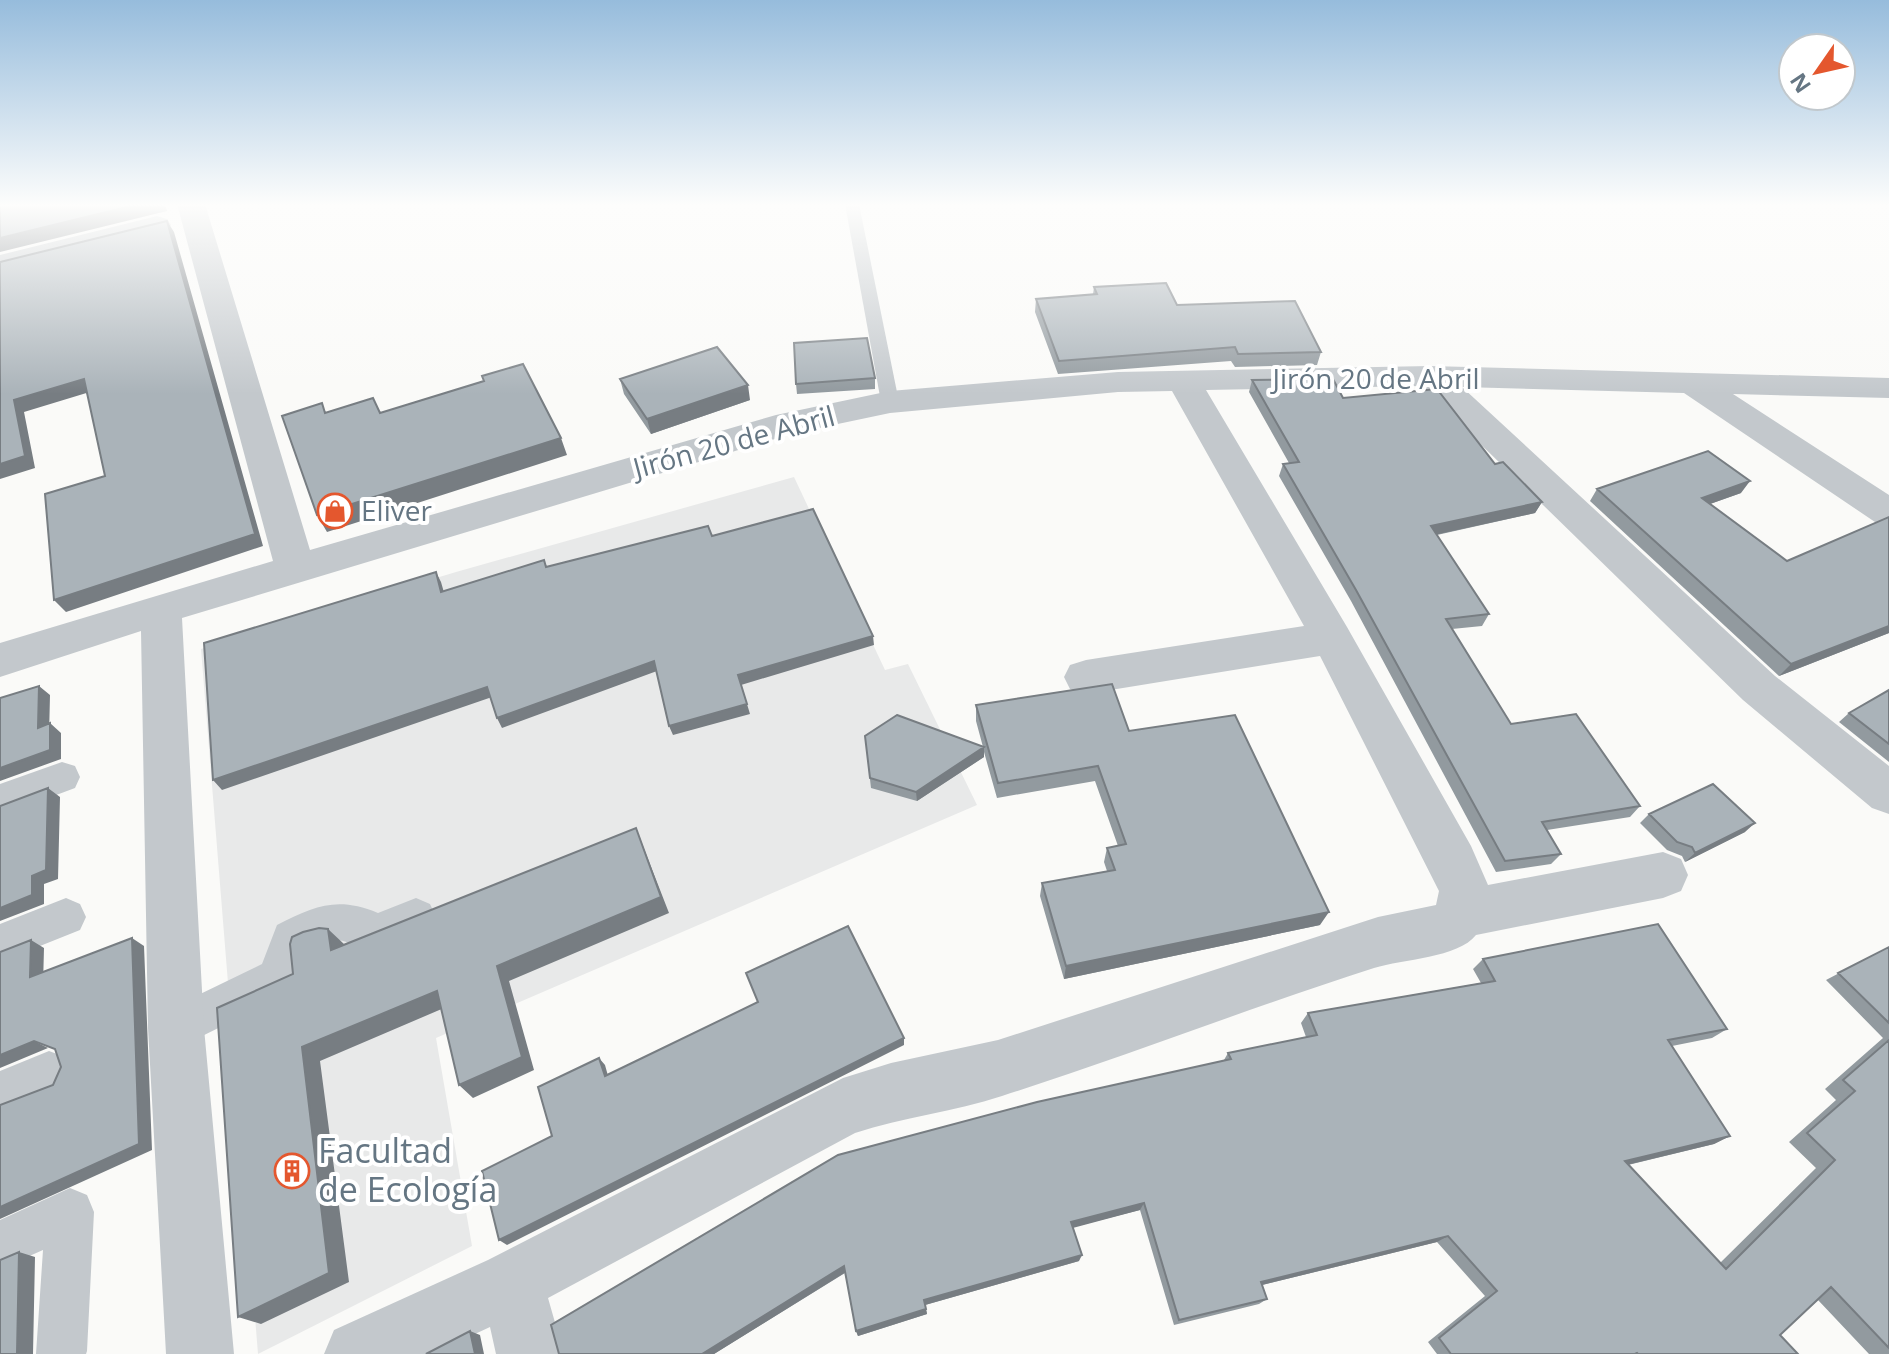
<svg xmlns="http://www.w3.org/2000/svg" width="1889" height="1354" viewBox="0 0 1889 1354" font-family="'Open Sans',sans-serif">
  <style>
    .built { fill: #e8e9e9 }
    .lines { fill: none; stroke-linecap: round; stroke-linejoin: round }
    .service { fill: #c3c8cc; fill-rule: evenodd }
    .pedestrian { fill: #c3c8cc; fill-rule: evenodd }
    .minor { fill: #c3c8cc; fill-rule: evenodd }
    .wall { fill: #929a9f }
    .shaded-wall { fill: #777d82 }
    .building { fill: #aab3b9; stroke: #777d82; stroke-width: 2 }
    .labels { text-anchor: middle; stroke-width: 8; stroke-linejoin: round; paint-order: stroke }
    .street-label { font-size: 28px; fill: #657683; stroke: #fff }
    .poi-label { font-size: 28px; fill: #657683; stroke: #fff; text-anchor: start }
    .near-poi-label { font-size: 34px; fill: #657683; stroke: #fff; text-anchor: start }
  </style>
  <rect width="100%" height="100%" fill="#fafaf8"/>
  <path class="built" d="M 794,477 L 885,670 L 908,664 L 977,805 L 436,1038 L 472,1246 L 258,1354 L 201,649 L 456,572 Z"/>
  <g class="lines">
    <path class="service" d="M 845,204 L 859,204 L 899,402 L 890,407 L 881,402 Z"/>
    <path class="pedestrian" d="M 62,762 L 75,766 L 80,777 L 75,788 L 0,816 L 0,784 Z
      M 66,898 L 80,904 L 86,917 L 80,930 L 0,962 L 0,924 Z
      M 416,898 L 430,904 L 436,917 L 430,930 L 373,953 C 341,941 342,933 307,950 L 293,991 L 176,1049 L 161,1043 L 154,1028 L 161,1013 L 262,964 L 277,925 C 315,906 337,896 378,913 Z
      M 49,1051 L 65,1057 L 71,1073 L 65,1089 L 0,1115 L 0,1071 Z
      M 70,1188 L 87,1195 L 94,1212 L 87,1351 L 86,1354 L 36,1354 L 43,1250 L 0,1269 L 0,1220 Z"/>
    <path class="minor" d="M 177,204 L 205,204 L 310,550 L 776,415 L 890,391 L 1118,372 L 1430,366 L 1889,378 L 1889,398 L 1733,394 L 1889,495 L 1889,526 L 1875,522 L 1684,393 L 1462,387 L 1775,676 L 1889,766 L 1889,814 L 1872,808 L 1743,700 L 1421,386 L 1206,390 L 1347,627 L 1471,846 L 1488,885 L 1663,852 L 1681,859 L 1688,875 L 1681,891 L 1663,898 L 1476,935 C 1458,958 1403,959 1374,968 C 1249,1008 1127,1056 1002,1096 C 954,1112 903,1117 855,1133 L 548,1298 L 564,1354 L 496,1354 L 490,1327 L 432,1354 L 324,1354 L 334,1330 L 488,1260 L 843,1078 L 891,1063 L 998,1040 L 1378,917 L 1436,905 L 1439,891 L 1320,656 L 1086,694 L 1070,689 L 1064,677 L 1070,665 L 1086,660 L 1304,626 L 1172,391 L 1118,392 L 890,413 L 795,433 L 182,618 L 204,1028 L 234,1354 L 166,1354 L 148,1028 L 141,631 L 0,677 L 0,643 L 273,561 Z
      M 157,216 L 167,219 L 171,225 L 167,231 L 0,273 L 0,255 Z"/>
  </g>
  <path class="wall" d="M 1094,287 L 1177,305 L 1321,352 L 1317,365 L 1235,367 L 1231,361 L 1058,374 L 1035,312 L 1036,299 L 1093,294 Z
    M 875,378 L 875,389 L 797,394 L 796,384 Z
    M 620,379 L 750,400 L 651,434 L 624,394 Z
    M 1252,380 L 1343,398 L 1495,464 L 1542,502 L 1535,513 L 1437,535 L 1489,614 L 1482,626 L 1452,629 L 1511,724 L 1640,806 L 1630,817 L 1547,830 L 1561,854 L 1551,864 L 1496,872 L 1351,601 L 1279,476 L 1283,464 L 1289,463 L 1249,392 Z
    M 1597,489 L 1741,493 L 1710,504 L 1787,561 L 1889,517 L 1889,633 L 1779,676 L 1590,501 Z
    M 1889,690 L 1889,762 L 1839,722 L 1849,713 Z
    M 976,705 L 1129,731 L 1320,925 L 1064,979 L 1040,896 L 1042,883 L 1107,871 L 1104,862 L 1107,848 L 1118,846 L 1095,781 L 997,798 L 984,752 L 984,757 L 917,801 L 871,788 L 865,736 L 983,747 L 976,721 Z
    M 1649,814 L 1745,832 L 1685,862 L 1682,856 L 1667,850 L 1640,823 Z
    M 1889,947 L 1889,1354 L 1869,1354 L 1818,1300 L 1780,1335 L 1798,1354 L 1437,1354 L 1428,1342 L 1485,1296 L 1437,1242 L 1262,1285 L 1267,1299 L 1259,1304 L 1174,1325 L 1140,1210 L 1073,1227 L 1079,1261 L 925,1305 L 927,1314 L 858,1336 L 856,1331 L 845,1273 L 714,1354 L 559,1354 L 1224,1060 L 1228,1053 L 1306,1037 L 1301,1023 L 1308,1013 L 1481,983 L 1473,969 L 1483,959 L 1727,1029 L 1712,1038 L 1672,1046 L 1730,1136 L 1714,1144 L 1628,1165 L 1720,1263 L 1816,1168 L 1789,1142 L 1836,1100 L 1825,1089 L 1883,1038 L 1826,980 Z"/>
  <path class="shaded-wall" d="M 139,204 L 165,204 L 167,211 L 0,252 L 0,238 Z
    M 167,221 L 174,232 L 263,546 L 66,612 L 54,600 L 255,534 Z
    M 84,379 L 93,391 L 24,412 L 35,468 L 0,479 L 0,464 L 14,400 Z
    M 748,385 L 750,400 L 651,434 L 647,419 Z
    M 561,438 L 567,455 L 327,532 L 317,515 Z
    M 1750,481 L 1741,493 L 1693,510 L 1702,498 Z
    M 1542,502 L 1535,513 L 1425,537 L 1431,526 Z
    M 436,572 L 441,582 L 447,603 L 441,592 Z
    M 1889,626 L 1889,633 L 1779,676 L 1791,664 Z
    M 873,636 L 874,645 L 741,685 L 738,675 Z
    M 654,661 L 657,671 L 502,728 L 497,718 Z
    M 39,686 L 50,695 L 49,737 L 38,728 Z
    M 487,687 L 492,697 L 222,790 L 213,780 Z
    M 747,704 L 750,714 L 673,735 L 669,726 Z
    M 50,723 L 61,733 L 61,759 L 0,781 L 0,768 Z
    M 984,747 L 984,757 L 917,801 L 916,792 Z
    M 48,788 L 60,797 L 58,879 L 44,884 L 44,904 L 0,921 L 0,908 L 32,876 Z
    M 1755,823 L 1745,832 L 1685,862 L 1695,853 Z
    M 636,828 L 669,913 L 509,981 L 534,1070 L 473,1098 L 459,1085 L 497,966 Z
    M 1329,912 L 1320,925 L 1064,979 L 1066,966 Z
    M 328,929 L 345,945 L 331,950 Z
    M 132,938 L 144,946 L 152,1150 L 0,1219 L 0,1207 Z
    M 31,940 L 44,948 L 43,985 L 30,977 Z
    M 437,991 L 451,1005 L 320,1061 L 349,1282 L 261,1324 L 238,1317 L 302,1047 Z
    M 904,1038 L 904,1045 L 507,1245 L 499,1240 Z
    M 34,1041 L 48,1048 L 0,1068 L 0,1055 Z
    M 599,1058 L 605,1065 L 610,1083 L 605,1076 Z
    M 1730,1136 L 1714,1144 L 1610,1169 L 1625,1161 Z
    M 1144,1203 L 1140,1210 L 1069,1229 L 1071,1222 Z
    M 1448,1236 L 1437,1242 L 1254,1287 L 1261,1282 Z
    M 19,1252 L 35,1257 L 33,1354 L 17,1354 Z
    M 1082,1255 L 1079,1261 L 925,1305 L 924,1300 Z
    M 844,1266 L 846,1272 L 714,1354 L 702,1354 Z
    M 926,1309 L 927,1314 L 858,1336 L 856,1331 Z
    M 470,1331 L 480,1335 L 484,1354 L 475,1354 Z"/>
  <path class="building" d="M 0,204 L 139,204 L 0,238 Z
    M 167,221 L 255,534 L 54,600 L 45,494 L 105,476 L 84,379 L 14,400 L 25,456 L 0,464 L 0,262 Z
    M 1166,283 L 1177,305 L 1295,301 L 1321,352 L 1238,354 L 1235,347 L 1059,361 L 1036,299 L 1097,294 L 1094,287 Z
    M 867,338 L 875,378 L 796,384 L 794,343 Z
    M 717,347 L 748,385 L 647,419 L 620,379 Z
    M 523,364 L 561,438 L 317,515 L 282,416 L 322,403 L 325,413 L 373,398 L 380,413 L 484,381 L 482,376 Z
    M 1333,379 L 1343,398 L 1437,389 L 1495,464 L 1503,462 L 1542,502 L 1431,526 L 1489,614 L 1446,619 L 1511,724 L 1576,714 L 1640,806 L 1542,822 L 1561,854 L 1505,861 L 1356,590 L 1283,464 L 1299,462 L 1252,380 Z
    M 1708,451 L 1750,481 L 1702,498 L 1787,561 L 1889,517 L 1889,626 L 1791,664 L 1597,489 Z
    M 813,509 L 873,636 L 738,675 L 747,704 L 669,726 L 654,661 L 497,718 L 487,687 L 213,780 L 204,643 L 436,572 L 441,592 L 544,560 L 546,567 L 708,526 L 712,536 Z
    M 1112,684 L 1129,731 L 1235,715 L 1329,912 L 1066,966 L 1042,883 L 1115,870 L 1107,848 L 1126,844 L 1098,766 L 998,783 L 976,705 Z
    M 39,686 L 38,728 L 50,723 L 50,750 L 0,768 L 0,698 Z
    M 1889,690 L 1889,744 L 1849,713 Z
    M 897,715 L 984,747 L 916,792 L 870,778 L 865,736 Z
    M 1713,784 L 1755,823 L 1695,853 L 1692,847 L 1677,842 L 1649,814 Z
    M 48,788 L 46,870 L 32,876 L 32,895 L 0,908 L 0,806 Z
    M 636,828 L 661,897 L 497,966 L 522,1057 L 459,1085 L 437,991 L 302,1047 L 329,1273 L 238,1317 L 217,1008 L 293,974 L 290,944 L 292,937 L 303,932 L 319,928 L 328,929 L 331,950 Z
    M 1658,924 L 1727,1029 L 1668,1040 L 1730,1136 L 1625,1161 L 1726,1269 L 1835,1160 L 1807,1133 L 1855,1091 L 1843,1080 L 1889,1040 L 1889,1348 L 1831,1287 L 1780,1335 L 1798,1354 L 1638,1354 L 1637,1353 L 1635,1354 L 1451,1354 L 1439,1338 L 1497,1291 L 1448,1236 L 1261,1282 L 1267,1299 L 1179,1320 L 1144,1203 L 1071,1222 L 1082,1255 L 924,1300 L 926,1309 L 856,1331 L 844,1266 L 702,1354 L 559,1354 L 551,1325 L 838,1155 L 1037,1102 L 1231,1059 L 1228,1053 L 1317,1035 L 1308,1013 L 1495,981 L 1483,959 Z
    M 848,926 L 904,1038 L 499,1240 L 482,1171 L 552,1136 L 538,1087 L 599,1058 L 605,1076 L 758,1002 L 746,973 Z
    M 132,938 L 139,1144 L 0,1207 L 0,1105 L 53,1085 L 61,1067 L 55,1049 L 34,1041 L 0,1055 L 0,952 L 31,940 L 30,977 Z
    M 1889,947 L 1889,1023 L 1838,973 Z
    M 19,1252 L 17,1354 L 0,1354 L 0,1260 Z
    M 470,1331 L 475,1354 L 426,1354 Z"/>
  <linearGradient id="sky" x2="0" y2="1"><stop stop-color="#96bcdc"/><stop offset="0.52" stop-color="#fdfdfc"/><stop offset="1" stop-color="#fdfdfc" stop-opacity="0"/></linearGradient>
  <rect width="1889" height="394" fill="url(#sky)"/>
  <defs>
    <g id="shop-ring" transform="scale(1.8)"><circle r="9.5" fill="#fff" stroke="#e4572e" stroke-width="1.5"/><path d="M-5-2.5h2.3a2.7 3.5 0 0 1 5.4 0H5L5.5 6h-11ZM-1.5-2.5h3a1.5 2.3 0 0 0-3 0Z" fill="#e4572e"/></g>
    <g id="building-ring" transform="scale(1.8)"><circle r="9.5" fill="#fff" stroke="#e4572e" stroke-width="1.5"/><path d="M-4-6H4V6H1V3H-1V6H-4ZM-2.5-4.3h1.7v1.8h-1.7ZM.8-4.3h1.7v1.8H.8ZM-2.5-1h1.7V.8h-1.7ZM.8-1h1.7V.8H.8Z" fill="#e4572e"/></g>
  </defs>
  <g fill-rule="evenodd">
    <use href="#shop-ring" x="335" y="511"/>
    <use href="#building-ring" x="292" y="1171"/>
  </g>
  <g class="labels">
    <g class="street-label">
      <text x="1376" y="389">Jirón 20 de Abril</text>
      <text transform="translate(734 442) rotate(-15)" y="10">Jirón 20 de Abril</text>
    </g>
    <g class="poi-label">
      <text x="361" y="521">Eliver</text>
    </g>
    <g class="near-poi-label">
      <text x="318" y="1163">Facultad<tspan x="318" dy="39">de Ecología</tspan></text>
    </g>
  </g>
  <g transform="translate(1817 72) rotate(236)"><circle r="38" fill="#ffffff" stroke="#c1c8cd" stroke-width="2"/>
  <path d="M0-6L14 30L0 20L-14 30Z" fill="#e4572e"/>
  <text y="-12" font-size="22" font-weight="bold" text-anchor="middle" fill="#657683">N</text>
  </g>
</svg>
